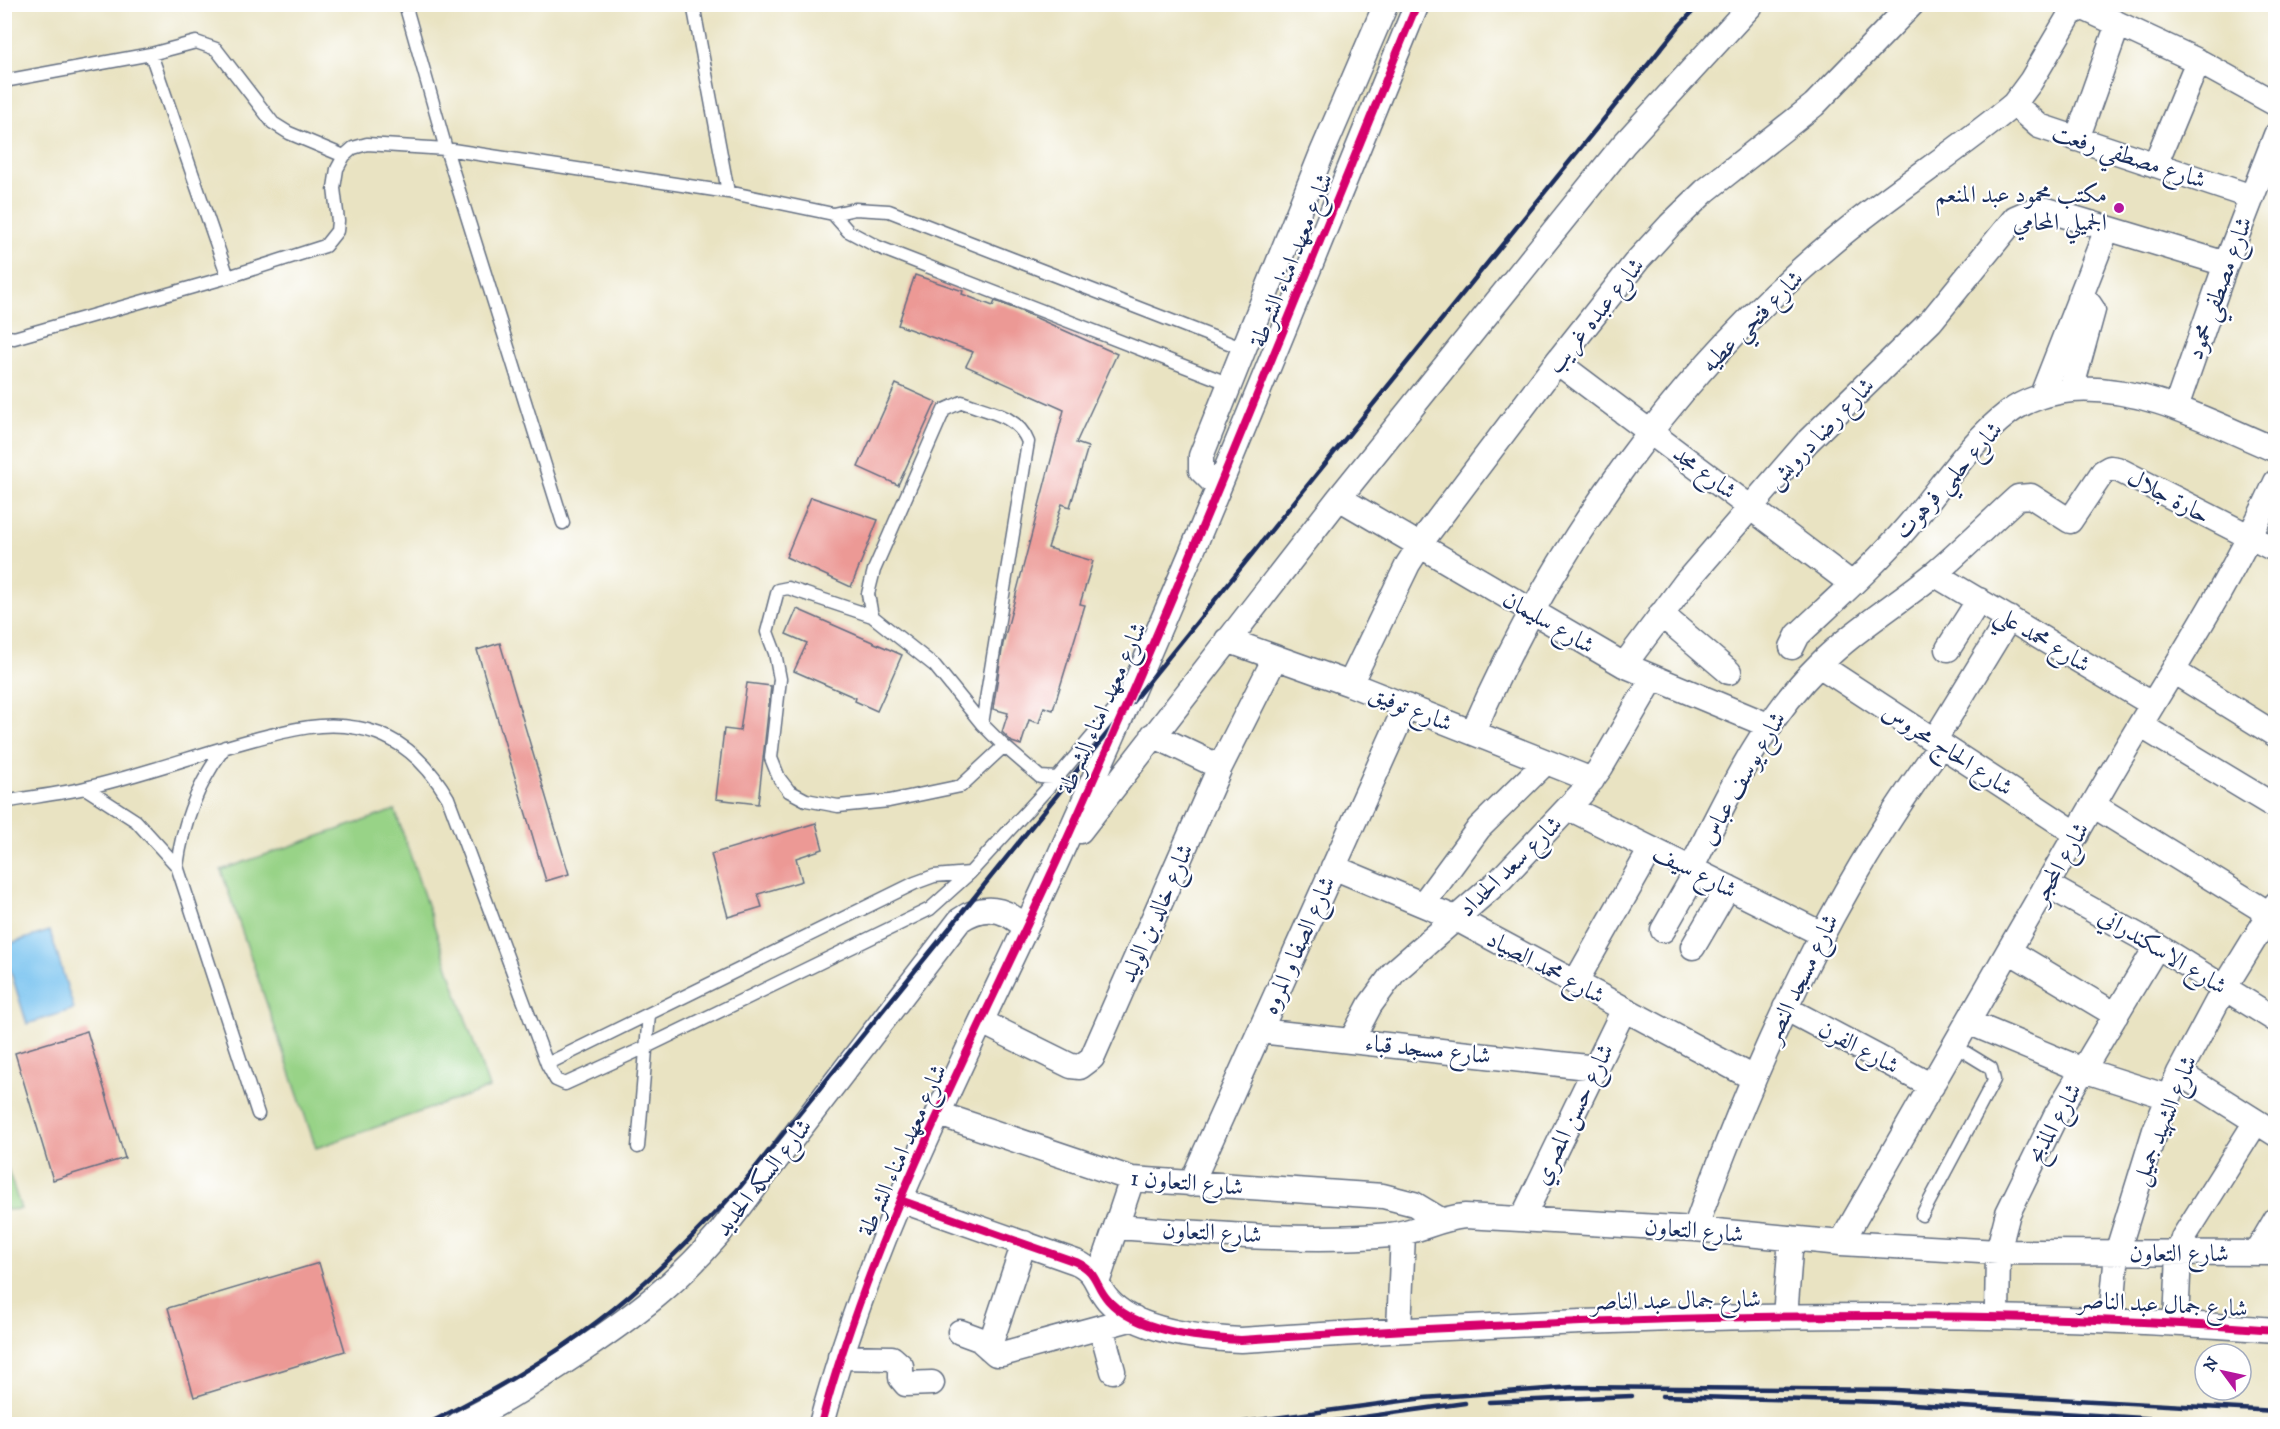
<svg xmlns="http://www.w3.org/2000/svg" width="2280" height="1429" viewBox="0 0 2280 1429" font-family="'IM FELL DW Pica',Amiri,serif">
  <style>
    .green { fill: #98d387; stroke: #5a8172; stroke-width: 1.5 }
    .water { fill: #75c1ef; stroke: #4878a6; stroke-width: 1.5 }
    .building { fill: #ec9995 }
    .lines { fill: none; stroke-linecap: round; stroke-linejoin: round }
    .lane-casing { stroke: #636e81; stroke-width: 15 }
    .street-casing { stroke: #636e81; stroke-width: 27 }
    .lane { stroke: #fff; stroke-width: 12 }
    .street { stroke: #fff; stroke-width: 24 }
    .rail { stroke: #1b2f5e; stroke-width: 4.5 }
    .cycleway-casing { stroke: #fff; stroke-width: 11 }
    .cycleway { stroke: #d6006c; stroke-width: 8 }
    .poi-dot { fill: #b5179e; stroke: #fff; stroke-width: 2 }
    .labels { text-anchor: middle; stroke-width: 4.5; stroke-linejoin: round; paint-order: stroke }
    .street-label { font-size: 24px; fill: #1b2f5e; stroke: #fff }
    .poi-label { font-size: 24px; fill: #1b2f5e; stroke: #fff; text-anchor: end }
  </style>
  <rect width="100%" height="100%" fill="#fff"/>
  <filter id="ink" filterUnits="userSpaceOnUse"><feTurbulence type="fractalNoise" baseFrequency=".0167" numOctaves="2"/><feDisplacementMap in="SourceGraphic" scale="12" xChannelSelector="R" yChannelSelector="G"/><feConvolveMatrix kernelMatrix="1 2 1 2 8 2 1 2 1" color-interpolation-filters="sRGB"/></filter>
  <filter id="wash" filterUnits="userSpaceOnUse"><feTurbulence type="fractalNoise" baseFrequency=".008" numOctaves="4" result="noise"/><feDisplacementMap in="SourceGraphic" scale="24" xChannelSelector="R" yChannelSelector="G"/><feGaussianBlur stdDeviation="1.35" result="paint"/><feColorMatrix in="noise" values="0 0 0 0 0 0 0 0 0 0 0 0 0 0 0 0 0 1.4 0 .05"/><feComposite in="paint" operator="in"/></filter>
  <g filter="url(#wash)">
    <rect width="100%" height="100%" fill="#e9e3c2"/>
    <path class="green" d="M 395,810 L 489,1088 L 316,1148 L 221,870 Z
      M 4,1161 L 5,1161 L 21,1209 L 5,1210 Z"/>
    <path class="water" d="M 50,931 L 74,1009 L 27,1024 L 5,953 L 5,945 Z"/>
    <g id="blocks">
      <path class="building" d="M 915,275 L 963,291 L 962,294 L 993,306 L 995,301 L 1023,312 L 1117,354 L 1076,443 L 1088,447 L 1070,507 L 1062,504 L 1048,548 L 1093,561 L 1080,604 L 1085,605 L 1053,710 L 1044,707 L 1039,723 L 1029,720 L 1021,745 L 1012,742 L 1002,732 L 1008,713 L 993,709 L 1003,644 L 1064,410 L 966,366 L 973,352 L 898,325 Z
        M 896,384 L 936,402 L 898,485 L 858,467 Z
        M 811,497 L 878,520 L 851,587 L 786,557 Z
        M 797,609 L 902,655 L 877,711 L 855,701 L 856,698 L 794,671 L 807,643 L 786,634 Z
        M 500,643 L 569,874 L 546,881 L 477,650 Z
        M 747,683 L 771,686 L 758,804 L 716,799 L 724,729 L 740,731 Z
        M 816,823 L 823,849 L 796,858 L 802,881 L 758,894 L 762,907 L 728,917 L 711,854 Z
        M 87,1031 L 125,1158 L 53,1180 L 15,1053 Z
        M 319,1263 L 345,1351 L 194,1397 L 168,1308 Z"/>
    </g>
  </g>
  <g filter="url(#ink)">
    <use href="#blocks" fill-opacity="0" stroke="#636e81" stroke-width="1.5"/>
    <g class="lines">
      <g class="lane-casing">
        <path id="lane" d="M 405,4 L 446,149 L 563,523
          M 693,4 L 728,192
          M 151,54 L 196,42 L 216,49 L 273,123 L 289,133 L 344,156
          M 4,81 L 151,54 L 228,277
          M 833,214 L 848,231 L 878,247 L 1230,384
          M 4,336 L 14,338 L 228,277 L 325,246 L 337,231 L 338,221 L 334,188 L 337,169 L 344,156 L 353,148 L 367,144 L 446,149 L 728,192 L 833,214 L 855,209 L 889,211 L 1244,349
          M 872,616 L 788,588 L 778,590 L 767,632 L 775,653 L 780,679 L 771,758 L 779,778 L 789,791 L 806,800 L 838,806 L 889,801 L 961,786 L 1004,746
          M 982,724 L 1028,442 C 1018,415 986,411 962,402 L 944,410 L 874,570 L 868,594 L 872,616 L 935,666 L 982,724 L 1004,746 L 1040,777 L 1057,778
          M 85,788 L 136,821 L 177,866 L 258,1114
          M 4,802 C 31,797 59,794 85,788 C 143,775 198,754 255,739 C 290,730 322,721 358,728 C 399,735 428,764 448,798 L 547,1064 L 556,1080 L 565,1084 L 646,1047 L 930,909 L 970,873 L 1057,778 L 1117,707
          M 177,866 C 183,821 198,783 225,747
          M 547,1064 L 915,883 L 934,876 L 970,873
          M 638,1147 L 649,1014
          M 1922,1215 L 1994,1080 L 1991,1068 L 1955,1046"/>
      </g>
      <g class="street-casing">
        <path id="street" d="M 2014,104 L 2039,126 L 2252,197
          M 2077,139 L 2118,24
          M 2155,165 L 2198,61
          M 1557,362 L 1852,584
          M 2071,390 L 2093,310 L 2089,304 L 2079,299
          M 2042,395 L 2107,229
          M 2176,407 L 2226,264 L 2276,135
          M 1218,487 L 1201,470 L 1201,456 L 1322,153 L 1386,4
          M 1339,498 L 1624,665 L 1770,726
          M 1934,574 L 2152,704
          M 1661,614 L 1729,672
          M 1227,640 L 1350,684 L 1592,780
          M 1792,647 L 1798,635 C 1836,599 1875,565 1908,526 C 1940,489 1969,443 2008,413 C 2025,400 2050,392 2072,390 C 2144,385 2211,423 2276,450
          M 1948,649 L 1979,600
          M 1624,665 L 1686,582 L 1807,442 L 1931,321 L 2015,218 L 2036,209 L 2047,210 L 2226,264
          M 1819,665 L 2077,834
          M 2173,671 L 2276,735
          M 1350,684 L 1408,564 L 1428,533 L 1557,362 L 1637,261 L 1670,225 L 1705,191 L 1814,105 L 1912,4
          M 2140,725 L 2276,807
          M 1473,732 C 1555,542 1681,367 1841,235 C 1897,189 1959,150 2014,104 L 2031,81 L 2071,13 L 2082,8 L 2088,10 L 2198,61 L 2276,104
          M 1153,735 L 1220,767
          M 1934,741 L 2009,618
          M 2093,805 L 2276,918
          M 1569,808 L 1822,934
          M 1080,831 L 1339,498 L 1623,145 L 1752,4
          M 1333,867 L 1455,918 L 1753,1078
          M 1691,869 C 1727,797 1761,722 1819,665 C 1854,630 1896,605 1934,574 C 1963,550 1990,522 2018,497 L 2031,496 L 2070,521 L 2103,472 L 2110,468 L 2117,469 L 2276,550
          M 2047,885 L 2157,946 L 2276,1020
          M 1423,904 L 1479,828 L 1546,762
          M 1663,930 L 1696,872
          M 1693,947 L 1728,887
          M 2009,951 L 2116,1015
          M 1575,983 L 1651,849
          M 1785,1008 L 1932,1086
          M 982,1022 L 1071,1066 L 1080,1067 L 1092,1058 L 1220,767 L 1275,658
          M 1968,1022 L 2083,1070 L 2168,1097
          M 1260,1031 L 1596,1068
          M 1351,1041 L 1370,1005 L 1394,972 L 1501,879 L 1581,794 L 1601,767 L 1653,678
          M 2179,1073 L 2276,1134
          M 939,1114 L 1132,1179 L 1383,1196 L 1414,1204 L 1439,1219
          M 1191,1184 L 1406,706
          M 900,1200 L 1076,1262 C 1098,1272 1094,1284 1108,1300 C 1136,1332 1201,1338 1241,1340 C 1585,1318 1931,1304 2276,1330
          M 1522,1219 L 1624,1009
          M 1116,1227 C 1202,1233 1305,1243 1390,1235 C 1416,1233 1438,1218 1465,1216 L 1695,1229 L 1841,1243 L 1998,1252 L 2276,1253
          M 1695,1229 C 1757,1057 1832,892 1941,745
          M 1841,1243 C 1930,1089 2018,933 2108,779 C 2165,681 2229,586 2276,482
          M 2256,1253 L 2276,1219
          M 1098,1280 L 1132,1179
          M 1785,1317 L 1791,1238
          M 1997,1317 L 1998,1252 L 2008,1213 L 2056,1115 L 2157,946
          M 2111,1320 L 2117,1253 L 2155,1130 L 2179,1073 L 2225,987 L 2276,904
          M 2176,1323 L 2179,1253 L 2183,1238 L 2256,1122
          M 1101,1327 L 1113,1371
          M 1399,1330 L 1403,1233
          M 960,1332 L 979,1339 L 996,1354 L 1002,1354 L 1134,1318
          M 989,1348 L 1024,1243
          M 840,1357 L 892,1358 L 901,1366 L 901,1378 L 906,1384 L 932,1383
          M 459,1424 C 503,1403 543,1376 584,1349 C 636,1314 678,1282 719,1234 L 960,920 C 983,904 1006,907 1025,928
          M 821,1424 C 874,1227 972,1046 1057,861 C 1185,579 1299,291 1417,4"/>
      </g>
      <use href="#lane" class="lane"/>
      <use href="#street" class="street"/>
      <path class="rail" d="M 1662,1396 L 1880,1402 L 2241,1424
        M 1489,1402 L 1632,1396
        M 427,1424 C 487,1394 545,1362 598,1321 C 650,1282 695,1234 740,1187 L 1680,25 L 1700,4
        M 1229,1424 L 1424,1398 L 1573,1387 L 1896,1390 L 2276,1411
        M 1313,1424 L 1465,1403"/>
      <g class="cycleway-casing">
        <path id="cycleway" d="M 900,1200 L 1076,1262 C 1098,1272 1094,1284 1108,1300 C 1136,1332 1201,1338 1241,1340 C 1585,1318 1931,1304 2276,1330
          M 821,1424 C 874,1227 972,1046 1057,861 C 1185,579 1299,291 1417,4"/>
      </g>
      <use href="#cycleway" class="cycleway"/>
    </g>
  </g>
  <circle class="poi-dot" cx="2119" cy="208" r="6"/>
  <g class="labels">
    <g class="street-label">
      <text transform="translate(2129 156) rotate(18)" y="8">شارع مصطفي رفعت</text>
      <text transform="translate(1291 260) rotate(-68)" y="8">شارع معهد امناء الشرطة</text>
      <text transform="translate(2219 288) rotate(-70)" y="8">شارع مصطفي محمود</text>
      <text transform="translate(1595 315) rotate(-51)" y="8">شارع عبده غريب</text>
      <text transform="translate(1752 321) rotate(-45)" y="8">شارع فتحي عطيه</text>
      <text transform="translate(1820 433) rotate(-46)" y="8">شارع رضا درويش</text>
      <text transform="translate(1705 472) rotate(37)" y="8">شارع مجد</text>
      <text transform="translate(1948 480) rotate(-48)" y="8">شارع حلمي فرهوت</text>
      <text transform="translate(2169 496) rotate(28)" y="8">حارة جلال</text>
      <text transform="translate(1549 622) rotate(30)" y="8">شارع سليمان</text>
      <text transform="translate(2043 639) rotate(31)" y="8">شارع محمد علي</text>
      <text transform="translate(1102 708) rotate(-66)" y="8">شارع معهد امناء الشرطة</text>
      <text transform="translate(1411 708) rotate(22)" y="8">شارع توفيق</text>
      <text transform="translate(1948 749) rotate(33)" y="8">شارع الحاج محروس</text>
      <text transform="translate(1742 778) rotate(-60)" y="8">شارع يوسف عباس</text>
      <text transform="translate(2060 863) rotate(-60)" y="8">شارع المحجر</text>
      <text transform="translate(1510 866) rotate(-44)" y="8">شارع سعد الحداد</text>
      <text transform="translate(1695 871) rotate(27)" y="8">شارع سيف</text>
      <text transform="translate(1156 913) rotate(-66)" y="8">شارع خالد بن الوليد</text>
      <text transform="translate(1298 945) rotate(-66)" y="8">شارع الصفا و المروه</text>
      <text transform="translate(2163 951) rotate(31)" y="8">شارع الاسكندراني</text>
      <text transform="translate(1546 967) rotate(28)" y="8">شارع محمد الصياد</text>
      <text transform="translate(1801 978) rotate(-64)" y="8">شارع مسجد النصر</text>
      <text transform="translate(1859 1047) rotate(28)" y="8">شارع الفرن</text>
      <text transform="translate(1428 1049) rotate(6)" y="8">شارع مسجد قباء</text>
      <text transform="translate(1573 1114) rotate(-64)" y="8">شارع حسن المصري</text>
      <text transform="translate(2164 1120) rotate(-68)" y="8">شارع الشهيد جميل</text>
      <text transform="translate(2054 1123) rotate(-61)" y="8">شارع المذبح</text>
      <text transform="translate(902 1150) rotate(-66)" y="8">شارع معهد امناء الشرطة</text>
      <text transform="translate(763 1177) rotate(-52)" y="8">شارع السكه الحديد</text>
      <text transform="translate(1187 1182) rotate(5)" y="8">شارع التعاون 1</text>
      <text transform="translate(1694 1230) rotate(5)" y="8">شارع التعاون</text>
      <text transform="translate(1212 1232) rotate(3)" y="8">شارع التعاون</text>
      <text x="2179" y="1261">شارع التعاون</text>
      <text transform="translate(1676 1300) rotate(-1)" y="8">شارع جمال عبد الناصر</text>
      <text transform="translate(2163 1304) rotate(3)" y="8">شارع جمال عبد الناصر</text>
    </g>
    <g class="poi-label">
      <text x="2107" y="202">مكتب محمود عبد المنعم<tspan x="2107" dy="28">الجميلي المحامي</tspan></text>
    </g>
  </g>
  <rect width="2280" height="1429" fill="none" stroke="#fff" stroke-width="24"/>
  <g transform="translate(2223 1372) rotate(303)"><circle r="28" fill="#ffffff" stroke="#a4acbf" stroke-width="1.5"/>
  <path d="M0-4.5L10 22L0 15L-10 22Z" fill="#b5179e"/>
  <text y="-9" font-size="16" font-weight="bold" text-anchor="middle" fill="#1b2f5e">N</text>
  </g>
</svg>
